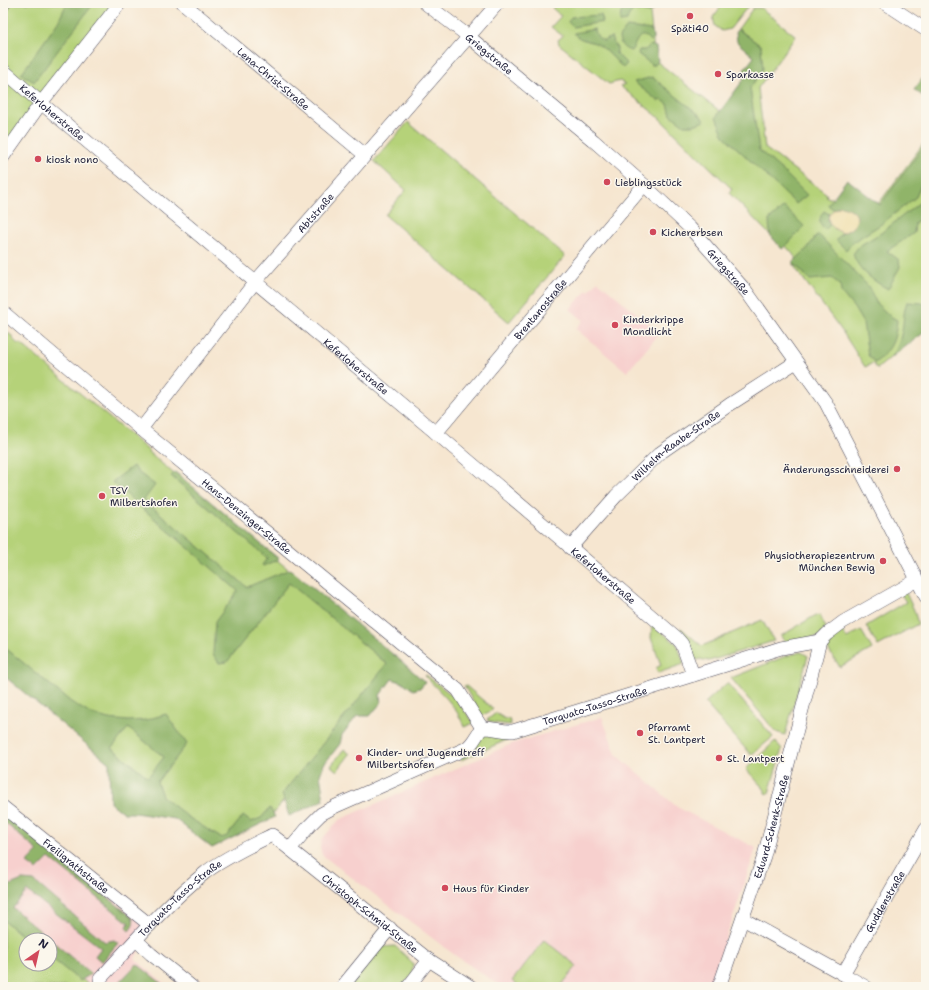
<svg xmlns="http://www.w3.org/2000/svg" width="929" height="990" viewBox="0 0 929 990" font-family="'Shantell Sans',sans-serif">
  <style>
    .built { fill: #f7d0ce }
    .green { fill: #b5d279; stroke: #6c7a5a }
    .forest { fill: #90b469; stroke: #596b52; fill-rule: evenodd }
    .sand { fill: #eeda9e; stroke: #887e6c }
    .lines { fill: none; stroke-linecap: round; stroke-linejoin: round }
    .minor-casing { stroke: #423f51; stroke-width: 14 }
    .minor { stroke: #fff; stroke-width: 13 }
    .poi-dot { fill: #d1495b; stroke: #fbf7ec; stroke-width: 1.5 }
    .labels { text-anchor: middle; stroke-width: 3; stroke-linejoin: round; paint-order: stroke }
    .poi-label { font-size: 10px; fill: #22223b; stroke: #fbf7ec; text-anchor: start }
    .street-label { font-size: 10px; fill: #22223b; stroke: #fbf7ec }
  </style>
  <rect width="100%" height="100%" fill="#fbf7ec"/>
  <filter id="ink" filterUnits="userSpaceOnUse"><feTurbulence type="fractalNoise" baseFrequency=".025" numOctaves="2"/><feDisplacementMap in="SourceGraphic" scale="8" xChannelSelector="R" yChannelSelector="G"/><feConvolveMatrix kernelMatrix="1 2 1 2 8 2 1 2 1" color-interpolation-filters="sRGB"/></filter>
  <filter id="wash" filterUnits="userSpaceOnUse"><feTurbulence type="fractalNoise" baseFrequency=".012" numOctaves="4" result="noise"/><feDisplacementMap in="SourceGraphic" scale="16" xChannelSelector="R" yChannelSelector="G"/><feGaussianBlur stdDeviation="0.9" result="paint"/><feColorMatrix in="noise" values="0 0 0 0 0 0 0 0 0 0 0 0 0 0 0 0 0 1.4 0 .05"/><feComposite in="paint" operator="in"/></filter>
  <g filter="url(#wash)">
    <rect width="100%" height="100%" fill="#f6e6d0"/>
    <path class="built" d="M 598,281 L 660,333 L 627,372 L 576,329 L 583,320 L 570,309 L 587,290 L 589,291 Z
      M 602,717 L 616,754 L 677,807 L 756,848 L 710,987 L 502,987 L 456,956 L 322,855 L 320,847 L 322,839 L 339,820 L 514,743 Z
      M 3,807 L 149,928 L 135,959 L 169,987 L 92,987 L 61,964 L 50,940 L 3,917 Z"/>
    <path class="green" d="M 12,3 L 117,3 L 3,148 L 3,17 Z
      M 557,3 L 656,3 L 650,13 L 655,60 L 721,112 L 744,81 L 761,46 L 738,29 L 753,8 L 761,8 L 796,36 L 758,88 L 765,148 L 827,194 L 826,196 L 829,198 L 879,203 L 926,140 L 926,328 L 877,369 L 873,363 L 865,367 L 842,331 L 796,269 L 793,262 L 810,280 L 811,279 L 792,253 L 771,230 L 770,235 L 729,193 L 732,189 L 656,115 L 620,86 L 625,84 L 620,81 L 609,84 L 559,44 L 558,40 L 563,36 L 551,27 L 561,16 L 552,8 Z
      M 724,3 L 749,3 L 749,5 L 730,29 L 722,31 L 715,26 L 713,17 Z
      M 408,122 L 565,256 L 509,322 L 385,215 L 406,190 L 374,161 Z
      M 3,329 L 13,337 L 13,339 L 18,344 L 20,343 L 149,451 L 148,452 L 398,661 L 273,814 L 213,846 L 3,673 Z
      M 905,591 L 914,610 L 918,624 L 878,646 L 866,626 L 906,602 L 901,594 Z
      M 816,615 L 820,616 L 826,628 L 820,636 L 785,643 L 781,636 Z
      M 762,620 L 774,641 L 709,661 L 700,659 L 693,661 L 678,632 L 681,628 L 702,646 Z
      M 652,625 L 677,644 L 684,664 L 658,673 L 656,668 L 661,665 L 651,638 Z
      M 841,630 L 847,638 L 861,630 L 872,649 L 840,667 L 825,645 L 831,638 Z
      M 801,652 L 808,656 L 785,735 L 776,732 L 731,678 L 786,656 Z
      M 426,675 L 454,697 L 474,723 L 464,727 C 458,707 439,691 425,676 Z
      M 727,683 L 773,737 L 751,755 L 705,703 Z
      M 465,685 L 493,709 L 482,716 L 464,686 Z
      M 496,713 L 505,719 L 509,719 L 511,725 L 494,723 L 487,720 Z
      M 484,734 L 508,736 L 509,739 L 461,760 L 459,757 L 477,748 L 477,743 Z
      M 775,741 L 782,749 L 769,793 L 765,794 L 765,790 L 746,769 Z
      M 344,749 L 350,754 L 337,771 L 331,766 Z
      M 3,917 L 32,940 L 26,940 L 26,964 L 50,964 L 50,955 L 92,987 L 3,987 Z
      M 544,940 L 577,966 L 560,987 L 519,987 L 512,981 Z
      M 395,946 L 413,963 L 412,975 L 402,987 L 350,987 L 380,947 Z"/>
    <path class="forest" d="M 67,3 L 94,3 L 34,82 L 21,74 L 58,22 Z
      M 629,3 L 659,3 L 651,13 L 634,10 L 629,15 L 627,21 L 620,22 L 621,13 Z
      M 601,15 L 603,22 L 573,27 L 568,22 L 571,17 Z
      M 627,27 L 652,30 L 653,39 L 650,41 C 639,27 636,45 631,51 C 624,49 620,45 619,37 Z
      M 595,29 C 596,35 598,39 604,41 L 611,37 L 613,43 L 617,48 L 616,53 L 627,64 L 623,68 C 616,61 605,48 597,44 C 589,40 579,41 574,33 Z
      M 738,29 L 761,46 L 763,69 L 750,88 L 759,150 L 784,172 L 807,195 L 796,204 L 724,136 L 716,117 L 744,79 L 740,75 L 754,57 L 737,42 L 736,31 Z
      M 651,45 L 656,47 L 658,61 L 655,65 L 652,65 L 638,54 L 639,50 L 645,50 Z
      M 926,74 L 926,98 L 914,90 Z
      M 652,77 L 701,116 L 704,121 L 694,125 L 684,125 L 671,115 L 668,104 L 662,100 L 658,101 L 634,82 Z
      M 926,143 L 926,173 L 916,197 L 880,225 L 853,242 L 846,250 L 836,240 L 842,233 L 847,231 L 841,206 L 833,209 L 828,205 L 847,179 L 880,205 Z
      M 919,203 L 926,206 L 926,217 L 924,216 L 915,223 L 914,233 L 887,251 L 899,260 L 900,267 L 888,289 C 873,281 858,270 853,254 L 859,246 L 881,233 Z
      M 784,207 L 804,226 L 788,244 L 782,249 L 770,235 L 769,220 Z
      M 824,211 L 829,214 L 828,220 L 830,225 L 825,230 C 818,225 819,217 824,211 Z
      M 818,234 L 868,286 L 877,304 L 890,316 L 897,320 C 895,342 892,348 875,363 L 868,355 L 863,323 L 854,308 L 841,292 L 840,285 L 832,278 L 810,280 L 793,262 L 806,250 Z
      M 907,302 L 922,303 L 926,306 L 926,331 L 892,357 C 897,349 900,341 902,331 C 904,321 903,312 907,302 Z
      M 133,466 L 139,473 L 155,485 L 144,500 L 247,587 L 290,569 L 401,661 L 425,682 L 420,688 L 413,690 L 404,683 L 392,679 L 380,695 L 381,703 L 370,716 L 357,716 L 342,735 L 340,744 L 324,764 L 320,775 L 324,800 L 289,816 L 282,794 L 387,664 L 289,583 L 227,662 L 219,663 L 213,654 L 215,622 L 238,591 L 112,482 Z
      M 175,472 L 279,559 L 263,566 L 262,565 L 267,558 L 171,476 Z
      M 3,646 L 71,702 L 89,713 L 108,719 L 128,721 L 146,720 L 166,714 L 187,744 L 157,782 L 162,796 L 188,817 L 221,838 L 227,836 L 243,816 L 251,822 L 261,818 L 270,808 L 275,817 L 212,848 L 175,819 L 135,813 L 124,813 L 110,803 L 109,763 L 3,675 ZM 128,728 L 164,757 L 148,777 L 112,748 Z
      M 3,812 L 132,917 C 135,923 133,926 129,931 L 126,928 L 129,923 L 49,858 L 37,870 L 27,863 L 38,851 L 3,821 Z
      M 22,880 L 34,881 L 105,942 L 114,940 L 118,943 L 102,962 L 95,956 L 101,948 L 27,891 L 13,908 L 91,974 L 80,981 L 50,957 L 50,940 L 28,940 L 3,920 L 3,891 L 8,886 Z
      M 137,964 L 161,983 L 149,986 L 139,985 L 135,987 L 115,987 Z"/>
    <path class="sand" d="M 841,206 C 863,210 861,227 842,233 C 825,225 823,213 841,206 Z"/>
  </g>
  <g filter="url(#ink)">
    <g class="lines">
      <g class="minor-casing">
        <g id="minor">
          <path id="s1" d="M 183,3 L 365,155"/>
          <path id="s2" d="M 425,3 L 468,36 L 594,141 L 644,185 L 690,228 L 746,291 L 826,403 L 926,597"/>
          <path d="M 885,3 L 926,30"/>
          <path d="M 3,4 L 4,3"/>
          <path id="s3" d="M 3,70 L 41,103 L 436,433 L 676,637 L 682,644 L 693,675"/>
          <path d="M 3,157 L 41,103 L 120,3"/>
          <path id="s4" d="M 3,312 L 141,429 L 458,690 L 482,728"/>
          <path id="s5" d="M 141,429 L 255,282 L 498,3"/>
          <path id="s6" d="M 436,433 L 644,185"/>
          <path id="s7" d="M 570,548 L 616,496 L 660,453 L 729,405 L 796,362"/>
          <path id="s8" d="M 3,807 L 150,925"/>
          <path id="s9" d="M 290,849 L 310,825 L 321,814 L 336,806 L 465,749 C 473,745 476,735 482,728 C 493,727 501,732 513,731 L 781,648 L 820,641 L 827,634 L 843,622 L 917,580"/>
          <path id="s10" d="M 743,919 L 843,974 L 926,829"/>
          <path d="M 136,940 L 151,954 L 192,987"/>
          <path d="M 843,974 L 866,987"/>
          <path id="s11" d="M 100,979 C 133,943 168,902 206,872 C 226,857 250,846 272,835 L 429,960 L 471,987"/>
          <path d="M 342,987 L 390,928"/>
          <path d="M 408,987 L 429,960"/>
          <path id="s12" d="M 719,987 L 764,856 L 820,641"/>
        </g>
      </g>
      <use href="#minor" class="minor"/>
    </g>
  </g>
  <g class="poi-dot">
    <circle cx="690" cy="16" r="4"/>
    <circle cx="718" cy="74" r="4"/>
    <circle cx="38" cy="159" r="4"/>
    <circle cx="607" cy="182" r="4"/>
    <circle cx="653" cy="232" r="4"/>
    <circle cx="615" cy="325" r="4"/>
    <circle cx="897" cy="469" r="4"/>
    <circle cx="102" cy="496" r="4"/>
    <circle cx="883" cy="561" r="4"/>
    <circle cx="640" cy="733" r="4"/>
    <circle cx="359" cy="758" r="4"/>
    <circle cx="719" cy="758" r="4"/>
    <circle cx="445" cy="888" r="4"/>
  </g>
  <g class="labels">
    <g class="poi-label">
      <text x="690" y="32" text-anchor="middle">Späti40</text>
      <text x="726" y="78">Sparkasse</text>
      <text x="46" y="163">kiosk nono</text>
      <text x="615" y="186">Lieblingsstück</text>
      <text x="661" y="236">Kichererbsen</text>
      <text x="623" y="323">Kinderkrippe<tspan x="623" dy="12">Mondlicht</tspan></text>
      <text x="889" y="473" text-anchor="end">Änderungsschneiderei</text>
      <text x="110" y="494">TSV<tspan x="110" dy="12">Milbertshofen</tspan></text>
      <text x="875" y="559" text-anchor="end">Physiotherapiezentrum<tspan x="875" dy="12">München Bewig</tspan></text>
      <text x="648" y="731">Pfarramt<tspan x="648" dy="12">St. Lantpert</tspan></text>
      <text x="367" y="756">Kinder- und Jugendtreff<tspan x="367" dy="12">Milbertshofen</tspan></text>
      <text x="727" y="762">St. Lantpert</text>
      <text x="453" y="892">Haus für Kinder</text>
    </g>
    <g class="street-label">
      <text dy="4" stroke="none"><textPath href="#s2" startOffset="82">Griegstraße</textPath></text>
      <text dy="4" stroke="none"><textPath href="#s1" startOffset="118">Lena-Christ-Straße</textPath></text>
      <text dy="4" stroke="none"><textPath href="#s3" startOffset="65">Keferloherstraße</textPath></text>
      <text dy="4" stroke="none"><textPath href="#s5" startOffset="278">Abtstraße</textPath></text>
      <text dy="4" stroke="none"><textPath href="#s2" startOffset="406">Griegstraße</textPath></text>
      <text dy="4" stroke="none"><textPath href="#s6" startOffset="162">Brentanostraße</textPath></text>
      <text dy="4" stroke="none"><textPath href="#s3" startOffset="461">Keferloherstraße</textPath></text>
      <text dy="4" stroke="none"><textPath href="#s7" startOffset="148">Wilhelm-Raabe-Straße</textPath></text>
      <text dy="4" stroke="none"><textPath href="#s4" startOffset="318">Hans-Denzinger-Straße</textPath></text>
      <text dy="4" stroke="none"><textPath href="#s3" startOffset="785">Keferloherstraße</textPath></text>
      <text dy="4" stroke="none"><textPath href="#s9" startOffset="349">Torquato-Tasso-Straße</textPath></text>
      <text dy="4" stroke="none"><textPath href="#s12" startOffset="169">Eduard-Schenk-Straße</textPath></text>
      <text dy="4" stroke="none"><textPath href="#s8" startOffset="94">Freiligrathstraße</textPath></text>
      <text dy="4" stroke="none"><textPath href="#s11" startOffset="114">Torquato-Tasso-Straße</textPath></text>
      <text dy="4" stroke="none"><textPath href="#s10" startOffset="198">Guddenstraße</textPath></text>
      <text dy="4" stroke="none"><textPath href="#s11" startOffset="352">Christoph-Schmid-Straße</textPath></text>
    </g>
  </g>
  <rect width="929" height="990" fill="none" stroke="#fbf7ec" stroke-width="16"/>
  <g transform="translate(38 952) rotate(34)"><circle r="19" fill="#fbf7ec" stroke="#a4a2a5"/>
  <path d="M0-3L7 15L0 10L-7 15Z" fill="#d1495b"/>
  <text y="-6" font-size="11" font-weight="bold" text-anchor="middle" fill="#22223b">N</text>
  </g>
</svg>
